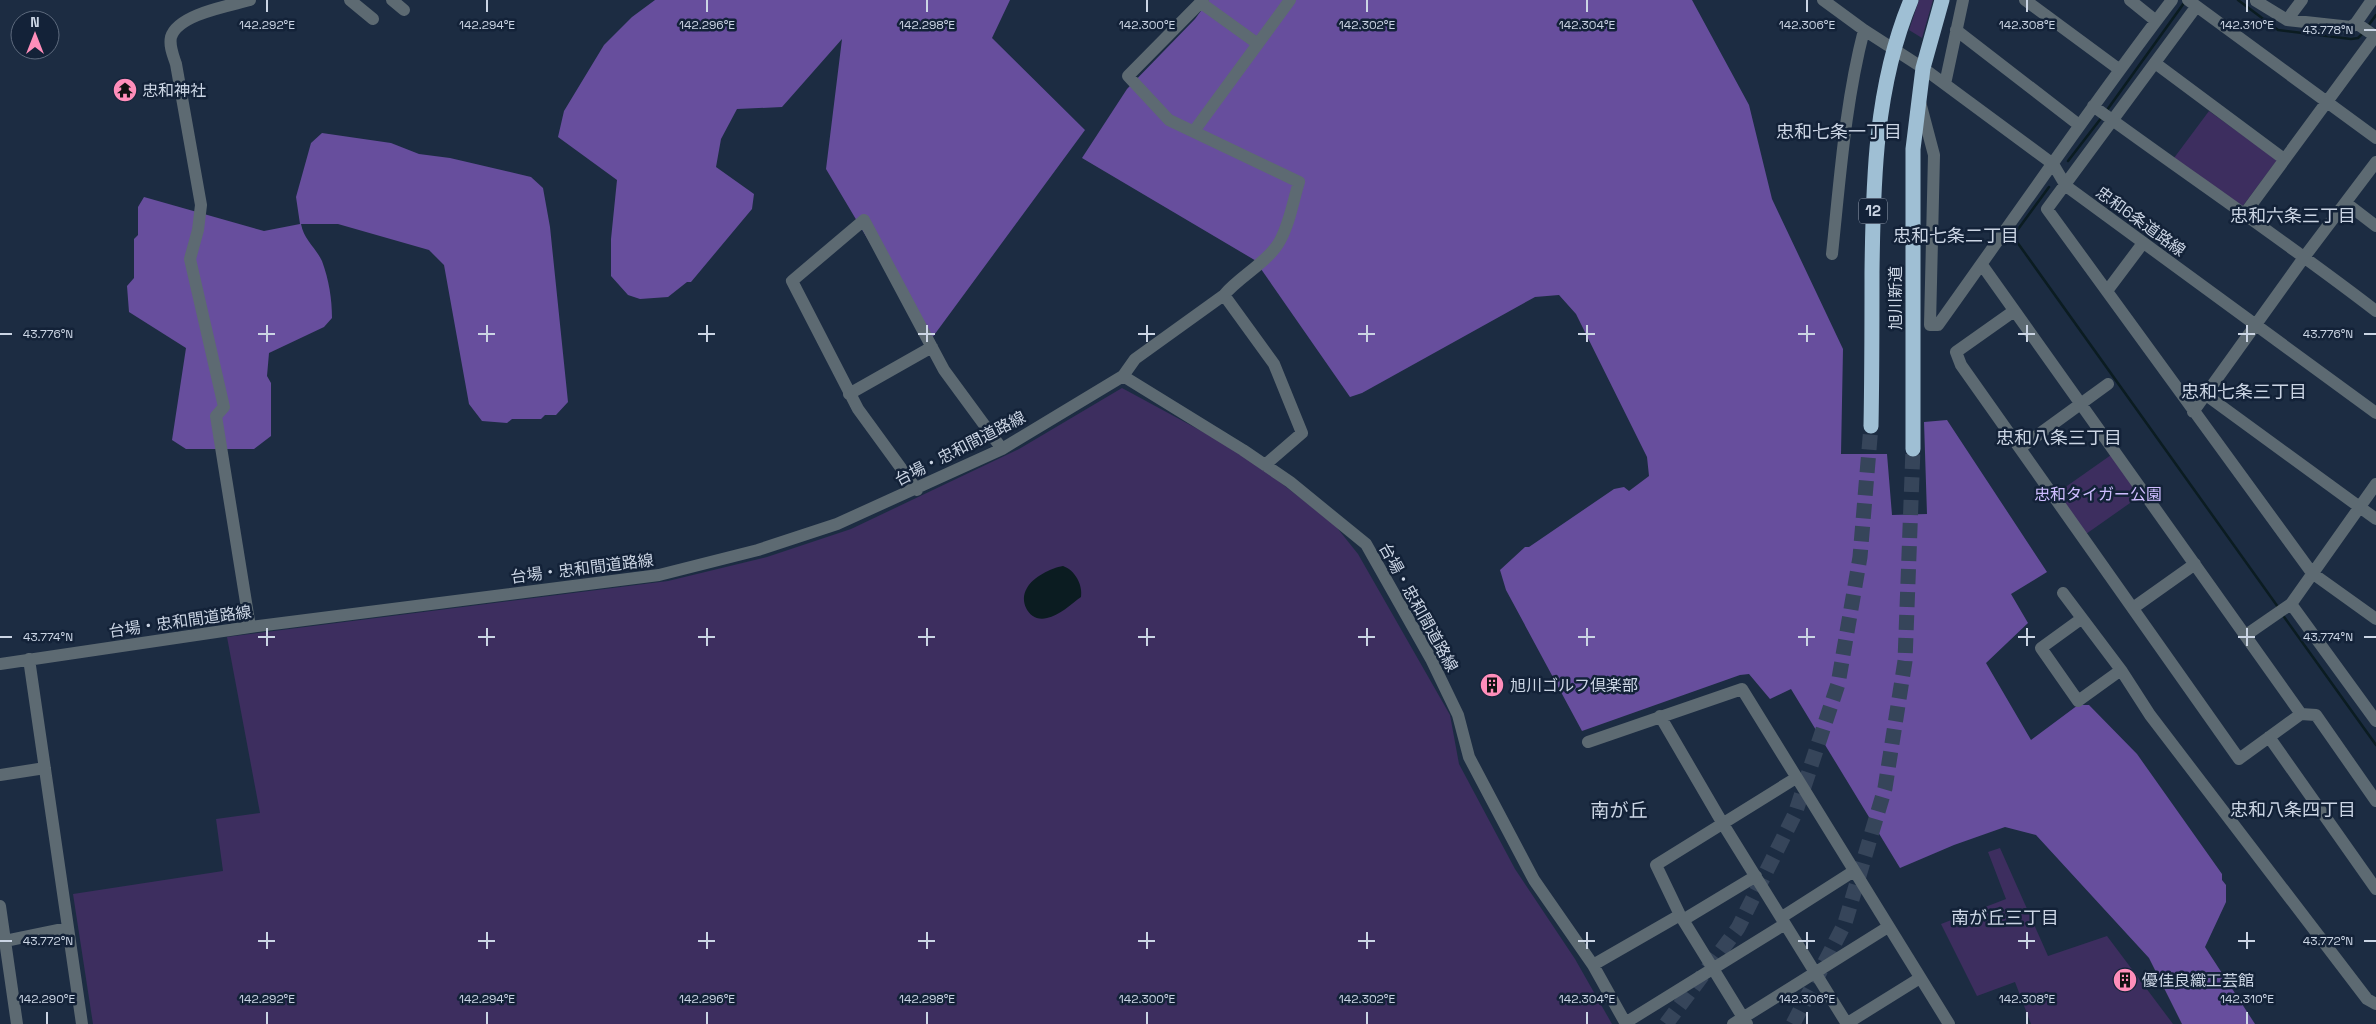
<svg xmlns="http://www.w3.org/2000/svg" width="2376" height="1024" viewBox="0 0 2376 1024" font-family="'Space Grotesk','Noto Sans JP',sans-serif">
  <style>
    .green { fill: #3d2e5f }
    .forest { fill: #674e9d }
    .water { fill: #0b1c21 }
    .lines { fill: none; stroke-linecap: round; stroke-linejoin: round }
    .stream { stroke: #0b1c21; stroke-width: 2.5 }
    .highway-tunnel { stroke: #36455a; stroke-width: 15; stroke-dasharray: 15 8; stroke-linecap: butt }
    .minor { stroke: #5d6a72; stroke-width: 12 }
    .highway { stroke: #9fbfd4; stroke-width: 15 }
    .ticks { fill: none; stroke: #cbd5e4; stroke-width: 2 }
    .labels { text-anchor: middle; stroke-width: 5; stroke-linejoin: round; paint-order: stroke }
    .shield { fill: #132238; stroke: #949fb0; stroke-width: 1 }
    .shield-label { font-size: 15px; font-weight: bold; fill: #cbd5e4 }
    .poi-label { font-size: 16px; fill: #cbd5e4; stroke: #132238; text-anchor: start }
    .street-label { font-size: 16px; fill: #cbd5e4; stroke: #132238 }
    .park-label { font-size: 16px; fill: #cebdff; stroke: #132238 }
    .neighbourhood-label { font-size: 18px; fill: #cbd5e4; stroke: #132238 }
    .quarter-label { font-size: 19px; fill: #cbd5e4; stroke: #132238 }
    .ticks-label { font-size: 12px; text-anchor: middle; fill: #cbd5e4; stroke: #132238; stroke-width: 5; stroke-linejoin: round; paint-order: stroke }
  </style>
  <rect width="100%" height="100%" fill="#1c2c42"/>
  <path class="green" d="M 1919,0 L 1933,0 L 1922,38 L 1909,30 Z
    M 2209,111 L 2277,160 L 2242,207 L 2174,158 Z
    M 1122,388 L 1242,453 L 1334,524 L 1358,554 L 1450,715 L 1459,764 L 1515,869 L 1575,959 L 1612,1024 L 93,1024 L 73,894 L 223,871 L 216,819 L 260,813 L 227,637 L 668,581 L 767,557 L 851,529 L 1019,449 Z
    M 2111,455 L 2140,496 L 2086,534 L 2057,493 Z
    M 2000,848 L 2048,956 L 2107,936 L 2173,1024 L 2031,1024 L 2015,982 L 1977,996 L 1941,924 L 2006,899 L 1988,852 Z"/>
  <path class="forest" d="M 655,0 L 1010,0 L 992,38 L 1085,130 L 929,342 L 826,169 L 842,39 L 782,107 L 737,109 L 721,139 L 716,167 L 754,194 L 752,209 L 691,282 L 687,282 L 668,297 L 640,299 L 628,295 L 611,276 L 611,239 L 617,180 L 558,137 L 564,111 L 604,45 L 632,17 Z
    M 1209,0 L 1692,0 L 1749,105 L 1772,199 L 1843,349 L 1841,454 L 1887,454 L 1892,515 L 1927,514 L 1924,422 L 1947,420 L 2047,572 L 2011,594 L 2028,623 L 1986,663 L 2031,740 L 2078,705 L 2089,705 L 2137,754 L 2222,874 L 2222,880 L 2226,885 L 2226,902 L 2205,947 L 2255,1024 L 2182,1024 L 2149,958 L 2036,835 L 2005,827 L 1954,845 L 1900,868 L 1791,689 L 1770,699 L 1749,674 L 1740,675 L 1582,731 L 1506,590 L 1500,570 L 1525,547 L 1529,547 L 1614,489 L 1624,487 L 1629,491 L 1649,476 L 1647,457 L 1576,314 L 1559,295 L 1535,297 L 1362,393 L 1350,397 L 1261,269 L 1263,265 L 1082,158 L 1127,89 L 1195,19 Z
    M 322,133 L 391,143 L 419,154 L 450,158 L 531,177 L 543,188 L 550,227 L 568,402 L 556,415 L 545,415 L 541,419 L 512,419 L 507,423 L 482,421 L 469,404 L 444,265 L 429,250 L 338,224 L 301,224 C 304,240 316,248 322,261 C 329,280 332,299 332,318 L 324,327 L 269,353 L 267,376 L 271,383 L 271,436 L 254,449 L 186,449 L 172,440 L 186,348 L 129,312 L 127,286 L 134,278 L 134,239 L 138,235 L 138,207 L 144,197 L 264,231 L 300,224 L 296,197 L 311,143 Z"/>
  <path class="water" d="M 1063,566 C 1075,570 1083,585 1081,597 C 1071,604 1059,616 1047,618 C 1030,623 1018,602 1027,588 C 1033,577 1051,568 1063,566 Z"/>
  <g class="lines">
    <path class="stream" d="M 2238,0 L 2278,30 L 2351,39 L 2358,38 L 2364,32
      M 2368,26 L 2376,15
      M 2107,110 L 2184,3
      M 2068,161 L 2102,117
      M 2049,187 L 2016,232 L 2017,242 L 2278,607
      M 2282,614 L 2376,745"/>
    <path class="highway-tunnel" d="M 1666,1024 L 1738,928 L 1795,814 L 1838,684 L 1860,557 L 1871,426
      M 1793,1024 L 1845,923 L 1885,788 L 1905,661 L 1913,449"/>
    <path class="minor" d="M 350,0 L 373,19
      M 392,0 L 404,10
      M 1823,0 L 1864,30 L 1923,68 L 2053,164 L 2066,186 L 2376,413
      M 2025,0 L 2120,70
      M 2130,0 L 2156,21
      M 2188,0 L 2376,138
      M 2256,1 L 2287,20 L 2351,27 L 2356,23 L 2375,36
      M 1201,3 L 1258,44
      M 2196,7 L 2047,209 L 2312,573 L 2376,619
      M 2287,20 L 2302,0
      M 2356,23 L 2372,0
      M 1956,30 L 2079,125
      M 2155,63 L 2284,159
      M 1945,84 L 1963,0
      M 1920,102 L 1934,155 L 1930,325 L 1938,325 C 2016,216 2091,106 2172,0
      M 2093,106 C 2187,175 2284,240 2376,311
      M 1194,131 L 1290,0
      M 2346,203 L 2376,226
      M 2243,216 L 2376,35
      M 1832,254 C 1840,179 1845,103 1864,30
      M 1982,265 L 2301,714
      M 2107,291 L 2143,243
      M 1224,295 L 1274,364 L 1302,433 L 1265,465
      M 2014,311 L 1956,352 L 1961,365 L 2239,759 L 2301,714 L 2316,715 L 2376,801
      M 1123,376 L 1243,450 L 1290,482 L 1366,544 L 1431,659 L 1458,715 L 1469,757 L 1534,880 L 1593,965 L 1626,1024
      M 849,394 L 932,347
      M 2206,395 L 2376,519
      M 2193,412 L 2305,256 L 2376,162
      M 2020,448 L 2108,384
      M 917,490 L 858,409 L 792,281 L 864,220 L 944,370 L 1002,449
      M 2063,593 L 2121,670 L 2150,715 L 2367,999 L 2376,1004
      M 2291,604 L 2376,721
      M 2133,608 L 2195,564
      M 2081,619 L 2041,648 L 2078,701 L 2121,670
      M 250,627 L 216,416 L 224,407 L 190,259 L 198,230 L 201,205 L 176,64 C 173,55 169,46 171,37 C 178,14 229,6 250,0
      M 2246,635 L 2291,604 L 2376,484
      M 29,659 L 82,1024
      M 0,664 L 250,627 L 659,575 L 758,550 L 837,524 L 1002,449 L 1123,376 L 1135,359 L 1224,295 C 1239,277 1265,264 1278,244 C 1289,227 1293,201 1299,182 L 1169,120 L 1128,76 L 1203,0
      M 1660,716 L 1723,824 L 1847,1024
      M 2269,737 L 2376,889
      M 1588,742 L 1742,689 L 1949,1024
      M 0,775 L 45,768
      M 0,906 L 17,1024
      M 1782,917 L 1854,871
      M 1683,920 L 1756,876
      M 5,941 L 68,928
      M 1593,965 L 1680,915
      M 1625,1023 L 1785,924
      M 1733,1024 L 1888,927
      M 1747,1024 L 1680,915 L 1656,865 L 1796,778
      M 1846,1024 L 1920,978"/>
    <path class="highway" d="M 1871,426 C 1872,375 1872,324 1872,273 C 1873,181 1875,86 1911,0
      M 1913,449 L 1913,149 L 1923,68 L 1942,0"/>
  </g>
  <path class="ticks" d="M 267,0 L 267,12M 487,0 L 487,12M 707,0 L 707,12M 927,0 L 927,12M 1147,0 L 1147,12M 1367,0 L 1367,12M 1587,0 L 1587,12M 1807,0 L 1807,12M 2027,0 L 2027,12M 2247,0 L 2247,12M 2364,30 L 2376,30M 267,325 L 267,342M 487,325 L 487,342M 707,325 L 707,342M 927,325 L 927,342M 1147,325 L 1147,342M 1367,325 L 1367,342M 1587,325 L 1587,342M 1807,325 L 1807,342M 2027,325 L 2027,342M 2247,325 L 2247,342M 0,334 L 12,334M 258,334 L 275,334M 478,334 L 495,334M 698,334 L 715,334M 918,334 L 935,334M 1138,334 L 1155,334M 1358,334 L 1375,334M 1578,334 L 1595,334M 1798,334 L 1815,334M 2018,334 L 2035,334M 2238,334 L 2255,334M 2364,334 L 2376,334M 267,628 L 267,646M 487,628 L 487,646M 707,628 L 707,646M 927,628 L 927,646M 1147,628 L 1147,646M 1367,628 L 1367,646M 1587,628 L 1587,646M 1807,628 L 1807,646M 2027,628 L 2027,646M 2247,628 L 2247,646M 0,637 L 12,637M 258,637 L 275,637M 478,637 L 495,637M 698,637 L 715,637M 918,637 L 935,637M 1138,637 L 1155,637M 1358,637 L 1375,637M 1578,637 L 1595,637M 1798,637 L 1815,637M 2018,637 L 2035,637M 2238,637 L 2255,637M 2364,637 L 2376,637M 267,932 L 267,949M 487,932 L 487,949M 707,932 L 707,949M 927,932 L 927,949M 1147,932 L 1147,949M 1367,932 L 1367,949M 1587,932 L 1587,949M 1807,932 L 1807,949M 2027,932 L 2027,949M 2247,932 L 2247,949M 0,941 L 12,941M 258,941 L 275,941M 478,941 L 495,941M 698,941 L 715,941M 918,941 L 935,941M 1138,941 L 1155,941M 1358,941 L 1375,941M 1578,941 L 1595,941M 1798,941 L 1815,941M 2018,941 L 2035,941M 2238,941 L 2255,941M 2364,941 L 2376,941M 47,1012 L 47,1024M 267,1012 L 267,1024M 487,1012 L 487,1024M 707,1012 L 707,1024M 927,1012 L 927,1024M 1147,1012 L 1147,1024M 1367,1012 L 1367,1024M 1587,1012 L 1587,1024M 1807,1012 L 1807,1024M 2027,1012 L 2027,1024M 2247,1012 L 2247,1024"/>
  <defs>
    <g id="temple-disc" transform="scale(1.25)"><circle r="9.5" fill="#ff8eba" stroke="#132238"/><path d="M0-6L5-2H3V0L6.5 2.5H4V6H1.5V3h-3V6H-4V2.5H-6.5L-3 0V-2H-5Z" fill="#111"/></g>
    <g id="building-disc" transform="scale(1.25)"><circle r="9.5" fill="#ff8eba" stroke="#132238"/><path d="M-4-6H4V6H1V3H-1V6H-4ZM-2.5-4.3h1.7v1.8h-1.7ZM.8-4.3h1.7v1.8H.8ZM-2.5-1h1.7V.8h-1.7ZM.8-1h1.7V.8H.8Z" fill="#111"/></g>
  </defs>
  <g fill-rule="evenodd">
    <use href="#temple-disc" x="125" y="90"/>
    <use href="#building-disc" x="1492" y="685"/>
    <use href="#building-disc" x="2125" y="980"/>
  </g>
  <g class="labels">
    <rect class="shield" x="1859" y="198.5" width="28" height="25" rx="4"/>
    <g class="shield-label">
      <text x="1873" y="216">12</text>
    </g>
    <g class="poi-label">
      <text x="142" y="96">忠和神社</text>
      <text x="1510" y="691">旭川ゴルフ倶楽部</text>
      <text x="2142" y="986">優佳良織工芸館</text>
    </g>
    <g class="street-label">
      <text transform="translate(2141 221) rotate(36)" y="6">忠和6条道路線</text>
      <text transform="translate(1895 298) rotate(-90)" y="6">旭川新道</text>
      <text transform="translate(960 448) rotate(-27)" y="6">台場・忠和間道路線</text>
      <text transform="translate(582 568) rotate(-7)" y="6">台場・忠和間道路線</text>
      <text transform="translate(1419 607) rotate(61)" y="6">台場・忠和間道路線</text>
      <text transform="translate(180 621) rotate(-8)" y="6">台場・忠和間道路線</text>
    </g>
    <g class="park-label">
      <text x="2098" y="500">忠和タイガー公園</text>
    </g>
    <g class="neighbourhood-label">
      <text x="1839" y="138">忠和七条一丁目</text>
      <text x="2293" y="222">忠和六条三丁目</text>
      <text x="1956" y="242">忠和七条二丁目</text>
      <text x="2244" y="398">忠和七条三丁目</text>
      <text x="2059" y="444">忠和八条三丁目</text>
      <text x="2293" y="816">忠和八条四丁目</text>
      <text x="2005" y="924">南が丘三丁目</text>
    </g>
    <g class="quarter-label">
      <text x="1619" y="817">南が丘</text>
    </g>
  </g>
  <g class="ticks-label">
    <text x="267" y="29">142.292°E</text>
    <text x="487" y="29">142.294°E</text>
    <text x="707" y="29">142.296°E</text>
    <text x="927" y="29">142.298°E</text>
    <text x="1147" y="29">142.300°E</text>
    <text x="1367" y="29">142.302°E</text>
    <text x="1587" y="29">142.304°E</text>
    <text x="1807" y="29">142.306°E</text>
    <text x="2027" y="29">142.308°E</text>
    <text x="2247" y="29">142.310°E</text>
    <text x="2328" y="34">43.778°N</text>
    <text x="48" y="338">43.776°N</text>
    <text x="2328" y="338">43.776°N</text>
    <text x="48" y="641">43.774°N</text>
    <text x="2328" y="641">43.774°N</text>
    <text x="48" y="945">43.772°N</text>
    <text x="2328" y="945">43.772°N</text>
    <text x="47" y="1003">142.290°E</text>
    <text x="267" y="1003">142.292°E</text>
    <text x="487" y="1003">142.294°E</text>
    <text x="707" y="1003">142.296°E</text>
    <text x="927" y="1003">142.298°E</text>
    <text x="1147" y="1003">142.300°E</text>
    <text x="1367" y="1003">142.302°E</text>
    <text x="1587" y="1003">142.304°E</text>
    <text x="1807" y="1003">142.306°E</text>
    <text x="2027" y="1003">142.308°E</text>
    <text x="2247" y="1003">142.310°E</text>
  </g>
  <g transform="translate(35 35)"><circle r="24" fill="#132238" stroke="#5d6a7d"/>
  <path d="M0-4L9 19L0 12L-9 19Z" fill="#ff8eba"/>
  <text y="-8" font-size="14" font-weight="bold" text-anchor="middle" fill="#cbd5e4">N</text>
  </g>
</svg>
